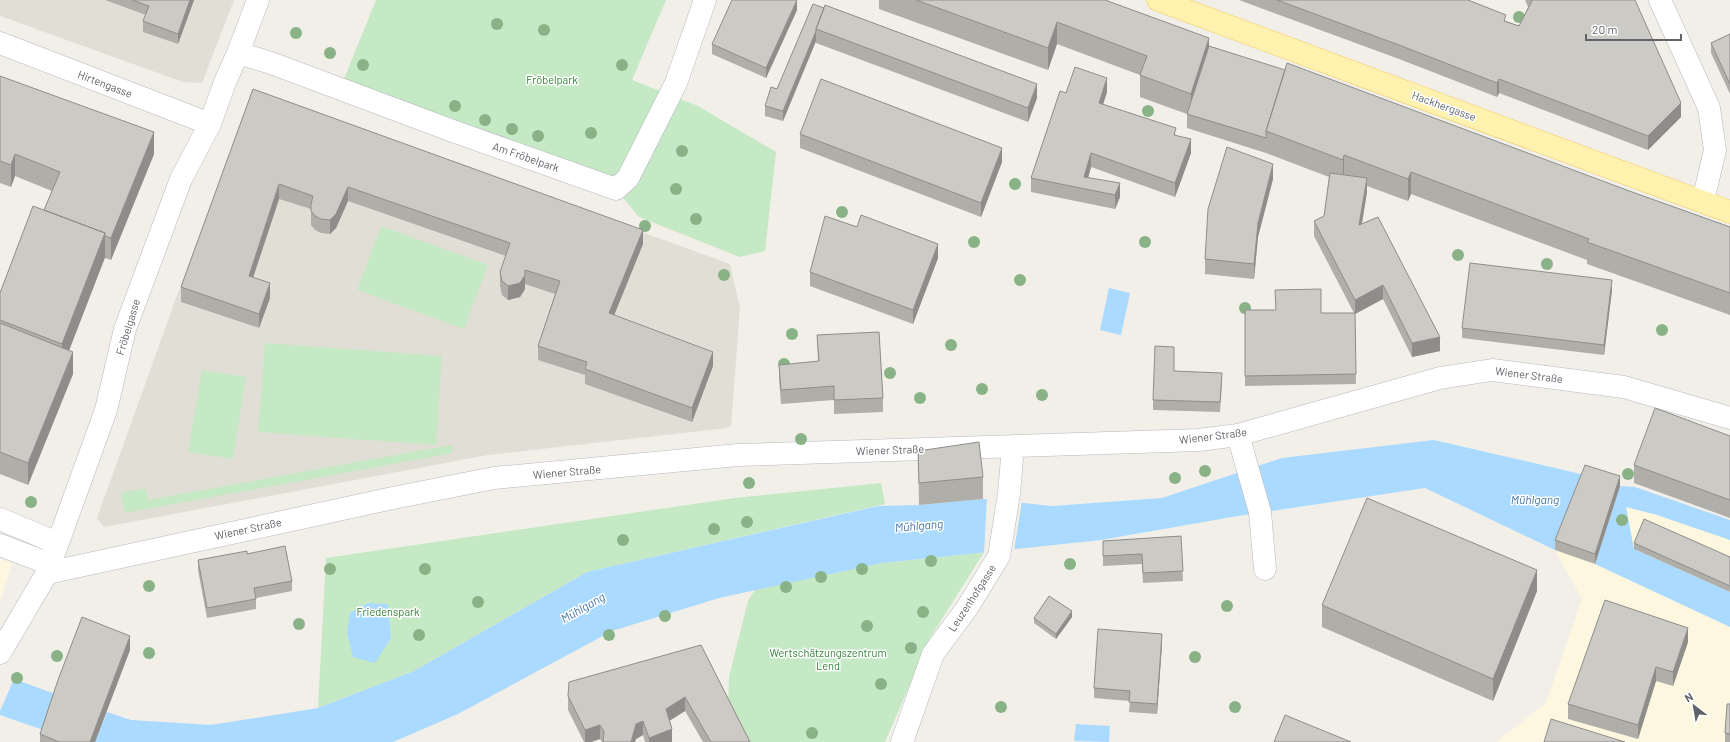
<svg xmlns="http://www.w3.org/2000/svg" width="1730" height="742" viewBox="0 0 1730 742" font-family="Barlow,sans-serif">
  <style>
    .commercial { fill: #fef7e0 }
    .education { fill: #e1ded6 }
    .green { fill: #c5e8c5 }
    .water { fill: #aadaff }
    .pier { fill: #f1efe8 }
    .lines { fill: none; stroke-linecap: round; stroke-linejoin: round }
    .minor-casing { stroke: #b5b8bc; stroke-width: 23 }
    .major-casing { stroke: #f2c960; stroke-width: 23 }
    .minor { stroke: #fff; stroke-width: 22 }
    .major { stroke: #fff2af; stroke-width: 22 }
    .tree { fill: #89b387 }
    .wall { fill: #afaea9 }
    .shaded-wall { fill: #8f8d8a }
    .building { fill: #cccac5; stroke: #8f8d8a }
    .labels { text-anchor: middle; stroke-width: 3; stroke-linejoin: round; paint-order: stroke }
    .park-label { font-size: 11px; fill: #348238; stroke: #fff }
    .street-label { font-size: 11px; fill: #5f6368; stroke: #fff }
    .water-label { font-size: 12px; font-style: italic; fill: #4174aa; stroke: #fff }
  </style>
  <rect width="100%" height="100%" fill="#f1efe8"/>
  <path class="commercial" d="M 1620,486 L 1657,515 L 1730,540 L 1730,701 L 1728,703 L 1726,742 L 1496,742 L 1546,703 L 1582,599 L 1555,550 Z
    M 0,559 L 12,564 L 0,602 Z"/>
  <path class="education" d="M 0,0 L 234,0 L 202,83 L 183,82 L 0,16 Z
    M 253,91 L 730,264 L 740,308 L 731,426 L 727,428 L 488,455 L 104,527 L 97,518 L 175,301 Z"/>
  <path class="green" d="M 376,0 L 666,0 L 632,80 L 698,106 L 776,152 L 765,251 L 740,257 L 639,217 L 616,189 L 340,89 Z
    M 381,226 L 488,265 L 464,329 L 357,290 Z
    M 265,343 L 442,356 L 436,445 L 258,432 Z
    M 202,370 L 246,377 L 233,459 L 188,452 Z
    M 451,445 L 453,453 L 125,513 L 121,493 L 145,488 L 148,500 Z
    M 881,483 L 885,504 L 587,572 L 414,671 L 318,708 L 326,558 L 735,498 Z
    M 984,552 L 930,638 L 885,742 L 748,742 L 728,706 L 729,677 L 748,601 L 755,590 L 882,563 Z"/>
  <path class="water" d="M 1109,288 L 1130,293 L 1121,335 L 1100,330 Z
    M 1434,440 L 1585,475 L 1555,550 L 1425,488 L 1232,517 L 1101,540 L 882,563 L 719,598 L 612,631 L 458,714 L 393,742 L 95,742 L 107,712 L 131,720 L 211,725 L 318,708 L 414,671 L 587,572 L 878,506 L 919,505 L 983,499 L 1052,506 L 1162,498 L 1282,458 Z
    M 1620,486 L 1635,487 L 1730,520 L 1730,540 L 1657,515 L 1626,507 L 1634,549 L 1730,592 L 1730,627 L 1595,564 Z
    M 368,603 L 388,604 L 391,638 L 375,663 L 353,657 L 347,633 L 350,613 Z
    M 0,674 L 58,695 L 46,731 L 0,715 Z
    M 1076,724 L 1110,726 L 1109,742 L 1074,741 Z"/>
  <path class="pier" d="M 987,497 L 1022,501 L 1014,551 L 984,554 Z
    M 0,672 L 12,676 L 14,679 L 0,711 Z"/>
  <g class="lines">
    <g class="minor-casing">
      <path id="minor" d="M 1660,0 L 1709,108 L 1715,150 L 1703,201
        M 0,43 L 210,124
        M 238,53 L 271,63 L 450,130 L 616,189 L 628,178 L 676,83 L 705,0
        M 1238,435 L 1260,512 L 1265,569
        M 0,519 L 57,543
        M 0,545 L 50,564
        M 47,573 L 393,498 L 494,478 L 738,455 L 1199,440 L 1238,435 L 1440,378 L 1492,370 L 1624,387 L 1730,418
        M 0,653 L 47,573 L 106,410 L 125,329 L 181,179 L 210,124 L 225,82 L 238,53 L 258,0
        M 902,742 L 933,654 L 967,608 L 999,556 L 1009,494 L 1013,446"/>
    </g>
    <g class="major-casing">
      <path id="major" d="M 1158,0 L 1730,212"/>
    </g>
    <use href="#minor" class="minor"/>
    <use href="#major" class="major"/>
  </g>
  <g class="tree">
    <circle cx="1519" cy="17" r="6"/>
    <circle cx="497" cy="24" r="6"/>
    <circle cx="544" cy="30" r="6"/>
    <circle cx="296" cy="33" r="6"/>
    <circle cx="330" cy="53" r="6"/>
    <circle cx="363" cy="65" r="6"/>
    <circle cx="622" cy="65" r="6"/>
    <circle cx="455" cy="106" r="6"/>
    <circle cx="1148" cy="111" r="6"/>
    <circle cx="485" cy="120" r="6"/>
    <circle cx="512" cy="129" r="6"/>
    <circle cx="591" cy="133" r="6"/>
    <circle cx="538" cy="136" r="6"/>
    <circle cx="682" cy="151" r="6"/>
    <circle cx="1015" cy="184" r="6"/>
    <circle cx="676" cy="189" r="6"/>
    <circle cx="842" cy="212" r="6"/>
    <circle cx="696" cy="219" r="6"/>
    <circle cx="645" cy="226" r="6"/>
    <circle cx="974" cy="242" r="6"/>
    <circle cx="1145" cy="242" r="6"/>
    <circle cx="1458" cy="255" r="6"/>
    <circle cx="1547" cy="264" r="6"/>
    <circle cx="724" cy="275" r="6"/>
    <circle cx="1020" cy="280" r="6"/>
    <circle cx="1245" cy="308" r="6"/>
    <circle cx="1662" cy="330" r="6"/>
    <circle cx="792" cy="334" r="6"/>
    <circle cx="951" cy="345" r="6"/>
    <circle cx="784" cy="364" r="6"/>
    <circle cx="890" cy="373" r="6"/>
    <circle cx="982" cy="389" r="6"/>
    <circle cx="1042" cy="395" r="6"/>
    <circle cx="920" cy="398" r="6"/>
    <circle cx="801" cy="439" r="6"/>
    <circle cx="1205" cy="471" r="6"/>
    <circle cx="1628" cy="474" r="6"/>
    <circle cx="1175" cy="478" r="6"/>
    <circle cx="749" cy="483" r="6"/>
    <circle cx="31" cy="502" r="6"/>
    <circle cx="1622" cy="520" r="6"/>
    <circle cx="747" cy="522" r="6"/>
    <circle cx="714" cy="529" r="6"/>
    <circle cx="623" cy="540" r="6"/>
    <circle cx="931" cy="561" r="6"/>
    <circle cx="1070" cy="564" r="6"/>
    <circle cx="330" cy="569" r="6"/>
    <circle cx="425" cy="569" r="6"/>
    <circle cx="862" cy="569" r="6"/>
    <circle cx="821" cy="577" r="6"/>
    <circle cx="149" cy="586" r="6"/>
    <circle cx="786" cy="587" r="6"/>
    <circle cx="478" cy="602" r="6"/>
    <circle cx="1227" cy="606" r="6"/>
    <circle cx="923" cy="612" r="6"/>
    <circle cx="665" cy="616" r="6"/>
    <circle cx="299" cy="624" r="6"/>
    <circle cx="867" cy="626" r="6"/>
    <circle cx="419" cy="635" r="6"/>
    <circle cx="609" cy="635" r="6"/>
    <circle cx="911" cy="648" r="6"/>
    <circle cx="149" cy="653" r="6"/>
    <circle cx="57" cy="656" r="6"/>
    <circle cx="1195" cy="657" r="6"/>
    <circle cx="17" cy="678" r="6"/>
    <circle cx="881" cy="684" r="6"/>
    <circle cx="1001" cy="707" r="6"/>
    <circle cx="1235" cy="707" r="6"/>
    <circle cx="812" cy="733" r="6"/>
  </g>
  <path class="wall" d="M 105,0 L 194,0 L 178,44 L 143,32 L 143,21 L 146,15 Z
    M 879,0 L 1105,0 L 1209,46 L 1632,192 L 1730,227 L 1730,315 L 1587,264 L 1587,260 L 1411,194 L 1408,201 L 1367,186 L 1367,192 L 1362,224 L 1440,351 L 1412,357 L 1383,299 L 1355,314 L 1356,384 L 1245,386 L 1245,310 L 1321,313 L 1354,313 L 1314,236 L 1314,221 L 1324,216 L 1329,177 L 1266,153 L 1187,128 L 1187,114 L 1140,97 L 1140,75 L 1057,44 L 1048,70 L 879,9 Z
    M 1239,0 L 1468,0 L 1506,21 L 1519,26 L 1528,7 L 1525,0 L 1635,0 L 1681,117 L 1648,150 L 1499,93 L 1497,97 L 1399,59 Z
    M 824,8 L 1037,98 L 1028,122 L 816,43 L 816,41 L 783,121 L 765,116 L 765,106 L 777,89 Z
    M 797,10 L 766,78 L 712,54 L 712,44 Z
    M 1730,34 L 1730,94 L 1711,53 L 1711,43 Z
    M 0,76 L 154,154 L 111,260 L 105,258 L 69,350 L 73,374 L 28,485 L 0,474 L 0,293 L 44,210 L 52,191 L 15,176 L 11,187 L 0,183 Z
    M 253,89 L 643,244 L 614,315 L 713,366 L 692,422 L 585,384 L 585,375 L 538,360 L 538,346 L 555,294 L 525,284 L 525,289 L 520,297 L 508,300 L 502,295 L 500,286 L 500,272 L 506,256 L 348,201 L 336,228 L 330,234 L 321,233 L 315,230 L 311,225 L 311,209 L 279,199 L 253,277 L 270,298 L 259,328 L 181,302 L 181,287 Z
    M 1107,92 L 1103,104 L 1176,135 L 1191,153 L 1175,197 L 1091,167 L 1088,177 L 1120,197 L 1115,209 L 1031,192 L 1031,178 Z
    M 800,134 L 1002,162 L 981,217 L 800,148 Z
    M 1273,179 L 1258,237 L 1254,279 L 1205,274 L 1205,259 Z
    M 938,258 L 913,324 L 810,286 L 810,272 Z
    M 1612,290 L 1604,355 L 1462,338 L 1462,328 Z
    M 817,335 L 883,398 L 883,412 L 834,414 L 834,400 L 781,404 L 779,379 L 779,365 L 818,362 Z
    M 1174,371 L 1222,383 L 1220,412 L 1153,410 L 1153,400 Z
    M 1730,436 L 1730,518 L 1634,483 L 1634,465 Z
    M 918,451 L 983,477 L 983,499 L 919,505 Z
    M 1620,486 L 1595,564 L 1555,550 L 1555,540 Z
    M 1181,536 L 1183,581 L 1143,583 L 1142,564 L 1103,566 L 1103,541 Z
    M 1634,543 L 1730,557 L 1730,592 L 1634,549 Z
    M 247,554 L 292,581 L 292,591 L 256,598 L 256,609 L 207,618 L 198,570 L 198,560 Z
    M 1537,591 L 1493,701 L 1322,627 L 1322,605 Z
    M 1072,617 L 1056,639 L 1034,623 L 1034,618 Z
    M 1688,642 L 1673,686 L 1656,681 L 1638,739 L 1568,719 L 1568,704 Z
    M 1162,644 L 1157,714 L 1129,712 L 1130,701 L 1094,698 L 1094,688 Z
    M 701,645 L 750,742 L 703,742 L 685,711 L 669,721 L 672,742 L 645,742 L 643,735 L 636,739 L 635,742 L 602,742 L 600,739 L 591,742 L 584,742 L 568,710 L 568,696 Z
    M 130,650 L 95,742 L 40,742 L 40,734 Z
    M 1730,704 L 1730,742 L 1725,742 L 1725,733 Z"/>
  <path class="shaded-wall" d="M 190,0 L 194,0 L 178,44 L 178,34 Z
    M 797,0 L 797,10 L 766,78 L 766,68 Z
    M 1057,22 L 1057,44 L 1048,70 L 1048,48 Z
    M 816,31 L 816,41 L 783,121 L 783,111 Z
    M 1209,38 L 1209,60 L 1191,115 L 1191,94 Z
    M 1107,78 L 1107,92 L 1099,117 L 1099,103 Z
    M 1499,79 L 1499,93 L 1497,97 L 1497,83 Z
    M 1037,84 L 1037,98 L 1028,122 L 1028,108 Z
    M 1681,103 L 1681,117 L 1648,150 L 1648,136 Z
    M 154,132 L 154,154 L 111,260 L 111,238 Z
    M 1191,139 L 1191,153 L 1175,197 L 1175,183 Z
    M 1002,148 L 1002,162 L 981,217 L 981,203 Z
    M 1091,153 L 1091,167 L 1085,189 L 1084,177 Z
    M 15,154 L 15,176 L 11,187 L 11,165 Z
    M 1344,155 L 1344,177 L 1343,182 L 1343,160 Z
    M 1273,164 L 1273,179 L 1258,237 L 1254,279 L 1254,264 L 1258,223 Z
    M 1411,172 L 1411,194 L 1408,201 L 1408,179 Z
    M 1367,178 L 1367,192 L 1359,239 L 1359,225 Z
    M 1120,183 L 1120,197 L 1115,209 L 1115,195 Z
    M 279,184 L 279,199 L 249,290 L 249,276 Z
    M 348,187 L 348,201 L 336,228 L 330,234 L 330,220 Z
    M 643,230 L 643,244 L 609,328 L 609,313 Z
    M 105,233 L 105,257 L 62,369 L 62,344 Z
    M 938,244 L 938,258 L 913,324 L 913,310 Z
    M 525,270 L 525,289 L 520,297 L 508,300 L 508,286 Z
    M 1612,280 L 1612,290 L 1604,355 L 1604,345 Z
    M 270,283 L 270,298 L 259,328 L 259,314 Z
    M 1383,285 L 1383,299 L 1355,314 L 1355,300 Z
    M 1440,337 L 1440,351 L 1412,357 L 1412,343 Z
    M 73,352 L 73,374 L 28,485 L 28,463 Z
    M 713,352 L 713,366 L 692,422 L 692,408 Z
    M 1620,476 L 1620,486 L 1595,564 L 1595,554 Z
    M 1537,570 L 1537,591 L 1493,701 L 1493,679 Z
    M 1072,611 L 1072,617 L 1056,639 L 1056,634 Z
    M 1688,628 L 1688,642 L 1673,686 L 1673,672 Z
    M 1162,634 L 1162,644 L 1157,714 L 1157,704 Z
    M 130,636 L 130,650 L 95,742 L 90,742 Z
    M 1656,667 L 1656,681 L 1638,739 L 1638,725 Z
    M 685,697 L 685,711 L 666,723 L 666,709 Z
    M 643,721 L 643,735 L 636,739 L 635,742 L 631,742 L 636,724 Z
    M 600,725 L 600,739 L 591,742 L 585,742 L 585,730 Z
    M 672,729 L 672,742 L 649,742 L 649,738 Z"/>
  <path class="building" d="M 132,0 L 190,0 L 178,34 L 143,21 L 149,6 Z
    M 732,0 L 797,0 L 766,68 L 712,44 Z
    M 916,0 L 1105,0 L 1209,38 L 1191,94 L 1140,75 L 1147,56 L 1057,22 L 1048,48 Z
    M 1277,0 L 1468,0 L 1506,15 L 1504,21 L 1519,26 L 1532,1 L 1531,0 L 1635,0 L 1681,103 L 1648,136 L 1499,79 L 1497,83 L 1399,45 Z
    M 813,4 L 824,8 L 816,29 L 816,31 L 783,111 L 765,106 L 771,87 L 777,89 Z
    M 825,5 L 1037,84 L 1028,108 L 816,29 Z
    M 1730,34 L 1730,84 L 1711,43 Z
    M 1209,46 L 1285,70 L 1266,131 L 1266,138 L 1187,114 Z
    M 1287,63 L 1632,192 L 1730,227 L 1730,293 L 1587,242 L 1589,239 L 1411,172 L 1408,179 L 1344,155 L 1343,160 L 1266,131 Z
    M 1075,67 L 1107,78 L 1099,103 L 1176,128 L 1174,135 L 1191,139 L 1175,183 L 1091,153 L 1084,177 L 1120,183 L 1115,195 L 1031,178 L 1060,91 L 1066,93 Z
    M 0,76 L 154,132 L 111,238 L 105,236 L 105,233 L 44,210 L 60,172 L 15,154 L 11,165 L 0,161 Z
    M 821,79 L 1002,148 L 981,203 L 800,134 Z
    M 253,89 L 643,230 L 609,313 L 713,352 L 692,408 L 585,369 L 587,362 L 538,346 L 560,281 L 525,270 L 525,275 L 520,283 L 508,286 L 502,281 L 500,272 L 510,243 L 348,187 L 336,214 L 330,220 L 321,219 L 315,216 L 311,211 L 311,204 L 313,196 L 279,184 L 249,276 L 270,283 L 259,314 L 181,287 Z
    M 1227,147 L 1273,164 L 1258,223 L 1254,264 L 1205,259 L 1208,209 Z
    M 1330,173 L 1367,178 L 1359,225 L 1378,217 L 1440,337 L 1412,343 L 1383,285 L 1355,300 L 1314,221 L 1324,216 Z
    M 33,206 L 105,233 L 62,344 L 0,320 L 0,293 Z
    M 861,215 L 938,244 L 913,310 L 810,272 L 825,216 L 857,227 Z
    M 1470,263 L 1612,280 L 1604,345 L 1462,328 Z
    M 1321,289 L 1321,313 L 1355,313 L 1356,374 L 1245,376 L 1245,310 L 1276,310 L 1275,290 Z
    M 0,323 L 73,352 L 28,463 L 0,452 Z
    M 879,332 L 883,398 L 834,400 L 834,386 L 781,390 L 779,365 L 819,361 L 817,335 Z
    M 1155,346 L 1174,347 L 1174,371 L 1222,373 L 1220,402 L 1153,400 Z
    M 1655,408 L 1730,436 L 1730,500 L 1634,465 Z
    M 979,442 L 983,477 L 919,483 L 918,451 Z
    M 1585,465 L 1620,476 L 1595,554 L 1555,540 Z
    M 1367,498 L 1537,570 L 1493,679 L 1322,605 Z
    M 1644,519 L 1730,557 L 1730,586 L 1634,543 Z
    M 1181,536 L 1183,571 L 1143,573 L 1142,554 L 1103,556 L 1103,541 Z
    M 285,546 L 292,581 L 254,588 L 256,599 L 207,608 L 198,560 L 247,551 L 247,554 Z
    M 1049,596 L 1072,611 L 1056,634 L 1034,618 Z
    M 1605,600 L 1688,628 L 1673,672 L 1656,667 L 1638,725 L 1568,704 Z
    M 82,617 L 130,636 L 90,742 L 59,742 L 40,734 L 58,680 Z
    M 1098,629 L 1162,634 L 1157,704 L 1129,702 L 1130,691 L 1094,688 Z
    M 701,645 L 750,742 L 711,742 L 685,697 L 666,709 L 672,729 L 649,738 L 643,721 L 636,724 L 631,742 L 603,742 L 604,732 L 600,725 L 585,730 L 568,696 L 569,682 Z
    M 1727,704 L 1730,704 L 1730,734 L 1725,733 Z
    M 1285,715 L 1351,742 L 1274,742 Z
    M 1551,719 L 1625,742 L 1544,742 Z"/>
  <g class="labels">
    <g class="park-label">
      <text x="552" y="84">Fröbelpark</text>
      <text x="388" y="616">Friedenspark</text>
      <text x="828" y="657">Wertschätzungszentrum<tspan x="828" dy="13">Lend</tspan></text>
    </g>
    <g class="street-label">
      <text transform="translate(105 84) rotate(21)" y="4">Hirtengasse</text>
      <text transform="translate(1444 106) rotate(20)" y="4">Hackhergasse</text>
      <text transform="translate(526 157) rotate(19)" y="4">Am Fröbelpark</text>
      <text transform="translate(128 327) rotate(-73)" y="4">Fröbelgasse</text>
      <text transform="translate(1529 375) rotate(7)" y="4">Wiener Straße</text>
      <text transform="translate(1213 436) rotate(-7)" y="4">Wiener Straße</text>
      <text transform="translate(890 450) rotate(-2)" y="4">Wiener Straße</text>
      <text transform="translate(567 472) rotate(-5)" y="4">Wiener Straße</text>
      <text transform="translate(248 529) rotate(-12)" y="4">Wiener Straße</text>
      <text transform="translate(972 598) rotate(-57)" y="4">Leuzenhofgasse</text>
    </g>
    <g class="water-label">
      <text x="1535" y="504">Mühlgang</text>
      <text transform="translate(919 526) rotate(-5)" y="4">Mühlgang</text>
      <text transform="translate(583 608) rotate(-30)" y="4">Mühlgang</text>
    </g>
  </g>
  <g transform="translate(1694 706) rotate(329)" stroke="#ffffff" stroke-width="3" paint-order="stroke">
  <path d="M0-3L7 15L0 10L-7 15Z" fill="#5f6368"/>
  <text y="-6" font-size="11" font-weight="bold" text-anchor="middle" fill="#5f6368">N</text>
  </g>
  <path d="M1586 34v6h95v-6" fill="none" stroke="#5f6368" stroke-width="2"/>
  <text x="1592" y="34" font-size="12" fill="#5f6368" stroke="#ffffff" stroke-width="3" paint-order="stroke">20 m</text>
</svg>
